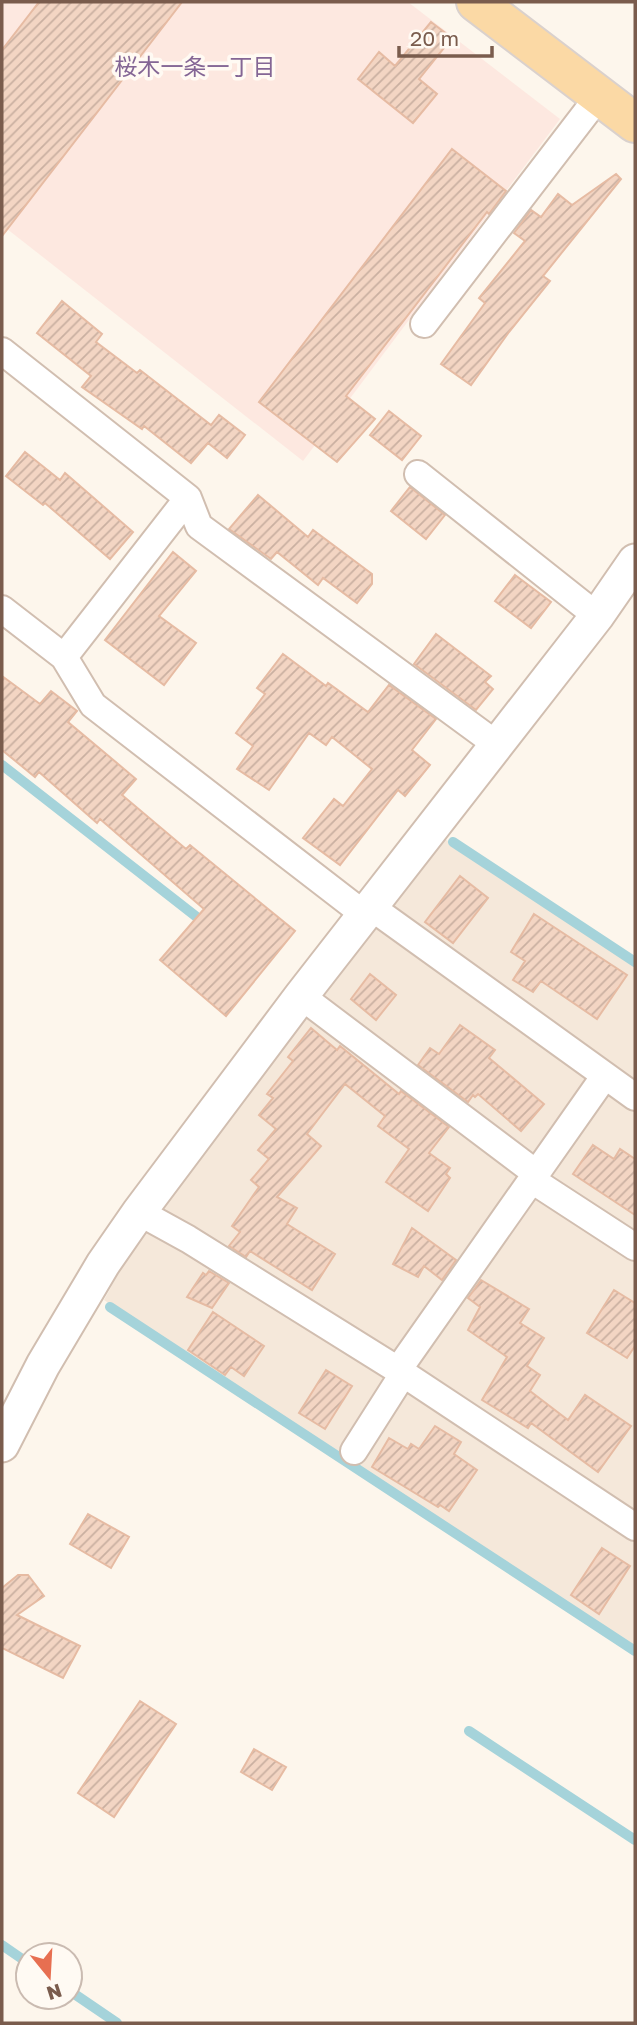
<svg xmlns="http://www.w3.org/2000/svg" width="637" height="2025" viewBox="0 0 637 2025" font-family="'Golos Text','Noto Sans JP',sans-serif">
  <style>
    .residential { fill: #f5e8da }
    .commercial { fill: #fde8e0 }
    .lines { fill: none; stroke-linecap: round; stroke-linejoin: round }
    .stream { stroke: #a5d3da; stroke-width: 10 }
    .building { fill: url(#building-hatch); stroke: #e6bba3; stroke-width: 2 }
    .minor-casing { stroke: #d1beb0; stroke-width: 30 }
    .tertiary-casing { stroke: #d1beb0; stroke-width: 37 }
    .primary-casing { stroke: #dad1cd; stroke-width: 42 }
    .minor { stroke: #fff; stroke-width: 26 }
    .tertiary { stroke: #fff; stroke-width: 33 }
    .primary { stroke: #fbd9a5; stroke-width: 38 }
    .labels { text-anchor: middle; stroke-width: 7; stroke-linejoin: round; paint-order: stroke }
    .neighbourhood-label { font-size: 23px; fill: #846695; stroke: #fffaf3 }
  </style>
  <defs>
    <pattern id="building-hatch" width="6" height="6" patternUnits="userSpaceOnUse" patternTransform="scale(1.75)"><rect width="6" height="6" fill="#f3d5c3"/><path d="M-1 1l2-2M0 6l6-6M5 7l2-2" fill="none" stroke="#cab0a1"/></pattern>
  </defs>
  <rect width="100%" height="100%" fill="#fdf6ec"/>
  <path class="residential" d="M 445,839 L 635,965 L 635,1646 L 104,1300 L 161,1195 Z"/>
  <path class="commercial" d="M 2,2 L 408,2 L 560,119 L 303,461 L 2,225 Z"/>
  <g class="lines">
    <path class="stream" d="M 2,765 L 207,925
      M 453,842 L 635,962
      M 110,1307 L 635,1651
      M 469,1731 L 635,1840
      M 2,1945 L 28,1963
      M 70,1991 L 117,2023"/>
  </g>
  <path class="building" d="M 39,2 L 182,2 L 2,236 L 2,50 Z
    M 431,22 L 452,38 L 419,79 L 437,94 L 413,123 L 358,79 L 379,52 L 395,66 Z
    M 452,149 L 506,191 L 489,214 L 487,212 L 346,396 L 375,419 L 337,462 L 259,402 Z
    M 616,174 L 621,179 L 543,276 L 550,281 L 509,332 L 471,385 L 441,364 L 485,303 L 479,298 L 525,241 L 514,233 L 531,210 L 541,217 L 558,194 L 572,205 Z
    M 62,301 L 102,334 L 96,342 L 137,373 L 140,370 L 211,425 L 219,415 L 245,435 L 227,458 L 208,443 L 191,463 L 144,426 L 142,429 L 82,387 L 91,376 L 37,333 Z
    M 389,411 L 421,436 L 402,460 L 370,435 Z
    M 25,452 L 60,480 L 65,473 L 133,532 L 110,559 L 45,503 L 43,505 L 6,476 Z
    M 410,487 L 445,515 L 426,539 L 391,511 Z
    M 258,495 L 308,537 L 313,530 L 372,574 L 372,584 L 357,603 L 323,578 L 318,585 L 277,552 L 271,559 L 229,529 Z
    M 173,552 L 196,571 L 159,616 L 196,643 L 164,685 L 105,640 Z
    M 515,575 L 551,602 L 531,628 L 495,601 Z
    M 436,634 L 491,676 L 485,682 L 493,689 L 476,710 L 414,664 Z
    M 283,654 L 326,686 L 328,683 L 368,712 L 389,685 L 436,719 L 412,750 L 430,765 L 405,796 L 398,790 L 340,865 L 303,838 L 334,799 L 343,806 L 372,769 L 332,737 L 326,745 L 309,733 L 269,790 L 237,769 L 253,746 L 236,733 L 265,694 L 257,688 Z
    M 2,676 L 40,704 L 51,691 L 77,711 L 68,722 L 136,779 L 122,795 L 186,849 L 190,845 L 295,931 L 226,1016 L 160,960 L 204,909 L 100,819 L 97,823 L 39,772 L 35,777 L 2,750 Z
    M 460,876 L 488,898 L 453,943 L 425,922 Z
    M 534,914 L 627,975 L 597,1019 L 541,981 L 533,992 L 513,980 L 525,961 L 511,952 Z
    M 370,974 L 396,995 L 376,1020 L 351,999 Z
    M 460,1025 L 495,1050 L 489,1058 L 544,1104 L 521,1131 L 478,1094 L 475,1097 L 473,1095 L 468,1102 L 418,1065 L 430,1048 L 439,1054 Z
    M 311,1028 L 337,1050 L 340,1046 L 399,1094 L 401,1091 L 449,1127 L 429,1153 L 450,1168 L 446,1174 L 450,1178 L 428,1211 L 386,1182 L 409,1149 L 378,1126 L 385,1116 L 345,1084 L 307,1134 L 321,1146 L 277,1197 L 297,1208 L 287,1224 L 335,1254 L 312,1290 L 250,1251 L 246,1257 L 229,1246 L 240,1232 L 232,1226 L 259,1187 L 251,1180 L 269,1159 L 258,1150 L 276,1129 L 259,1115 L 273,1098 L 267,1094 L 293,1061 L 288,1057 Z
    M 593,1145 L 614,1159 L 620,1149 L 635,1159 L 635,1215 L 573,1174 Z
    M 412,1228 L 456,1260 L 442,1280 L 424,1266 L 418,1277 L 393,1264 Z
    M 209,1271 L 229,1283 L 212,1308 L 187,1297 L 203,1273 L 206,1275 Z
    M 481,1280 L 529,1309 L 520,1323 L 544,1338 L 527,1366 L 540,1375 L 530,1391 L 568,1420 L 585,1395 L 631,1426 L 598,1472 L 531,1423 L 528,1428 L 482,1400 L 507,1357 L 468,1330 L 480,1307 L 468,1298 Z
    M 614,1290 L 635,1303 L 635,1346 L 627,1358 L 587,1333 Z
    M 213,1312 L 264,1346 L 244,1376 L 231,1367 L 225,1375 L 188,1350 Z
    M 326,1370 L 352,1386 L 325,1429 L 299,1413 Z
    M 435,1426 L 461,1442 L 454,1454 L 477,1470 L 449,1511 L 440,1505 L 438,1507 L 372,1467 L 389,1438 L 408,1449 L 411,1444 L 419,1449 Z
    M 88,1514 L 129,1537 L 111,1568 L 70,1544 Z
    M 602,1548 L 630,1566 L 599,1614 L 571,1595 Z
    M 18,1575 L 28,1575 L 44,1596 L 17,1615 L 80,1646 L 63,1678 L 2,1648 L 2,1588 Z
    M 140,1701 L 176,1724 L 114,1817 L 78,1793 Z
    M 254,1749 L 286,1767 L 272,1790 L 241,1772 Z"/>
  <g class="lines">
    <g class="minor-casing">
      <path id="minor" d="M 424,324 L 599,96
        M 2,351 L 188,498 L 199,526 L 496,744
        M 418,474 L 597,616
        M 188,498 L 64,657 L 93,705 L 365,915
        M 2,609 L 64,657
        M 371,907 L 635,1097
        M 301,996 L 537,1174
        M 532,1180 L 635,1247
        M 139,1212 L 188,1239 L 398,1370 L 635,1527
        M 398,1370 L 604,1077
        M 354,1451 L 403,1374"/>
    </g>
    <g class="tertiary-casing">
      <path id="tertiary" d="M 2,1445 L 43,1365 L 103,1264 L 139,1212 L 301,996 L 597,616 L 635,561"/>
    </g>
    <g class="primary-casing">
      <path id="primary" d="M 476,2 L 635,123"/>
    </g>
    <use href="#minor" class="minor"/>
    <use href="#tertiary" class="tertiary"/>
    <use href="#primary" class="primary"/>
  </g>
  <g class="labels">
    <g class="neighbourhood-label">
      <text x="195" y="75">桜木一条一丁目</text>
    </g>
  </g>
  <rect width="637" height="2025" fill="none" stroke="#7a5c4d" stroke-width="7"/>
  <g transform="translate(49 1976) rotate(162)"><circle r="33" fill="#fffaf3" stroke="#cabbb1" stroke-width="2"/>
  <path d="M0-5L12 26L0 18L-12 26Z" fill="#e76f51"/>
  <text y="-10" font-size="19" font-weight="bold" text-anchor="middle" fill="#7a5c4d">N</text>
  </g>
  <path d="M399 46v10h93v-10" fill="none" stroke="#7a5c4d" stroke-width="3.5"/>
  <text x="410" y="46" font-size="21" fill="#7a5c4d" stroke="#fffaf3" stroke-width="5" paint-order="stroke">20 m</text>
</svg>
